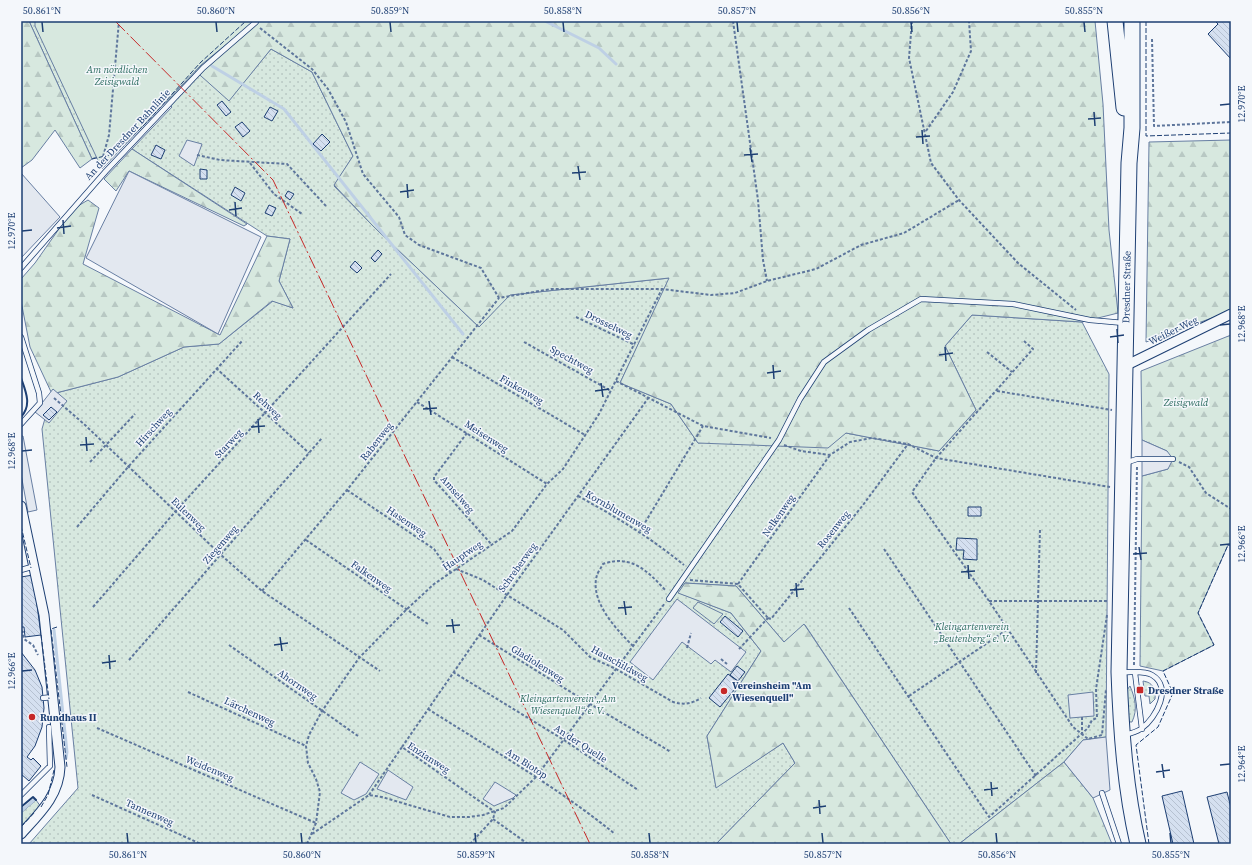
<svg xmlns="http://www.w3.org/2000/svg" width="1252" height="865" viewBox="0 0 1252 865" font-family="'Source Serif 4',serif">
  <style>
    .grass { fill: url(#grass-dots); stroke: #687fa3 }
    .forest { fill: url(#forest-firs); stroke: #687fa3 }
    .park { fill: #d7e8df; stroke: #687fa3 }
    .parking { fill: #e3e8f0; stroke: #687fa3 }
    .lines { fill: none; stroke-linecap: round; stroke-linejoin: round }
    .stream { stroke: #bed0e5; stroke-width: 3 }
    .building { fill: url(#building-back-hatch); stroke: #1d3f73 }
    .service-casing { stroke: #1d3f73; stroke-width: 6 }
    .minor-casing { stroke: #1d3f73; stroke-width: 11 }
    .primary-casing { stroke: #1d3f73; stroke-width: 17 }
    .path { stroke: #5e769c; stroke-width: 2; stroke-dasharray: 3 2; stroke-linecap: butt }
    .service { stroke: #f4f7fb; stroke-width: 4.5 }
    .minor { stroke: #f4f7fb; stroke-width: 9 }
    .primary { stroke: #f4f7fb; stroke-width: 15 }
    .fence { stroke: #1d3f73; stroke-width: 1; stroke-dasharray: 5 2; stroke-linecap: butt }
    .wall { stroke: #1d3f73; stroke-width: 2 }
    .power { stroke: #c62828; stroke-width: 1; stroke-dasharray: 14 3 2 3; stroke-linecap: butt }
    .ticks { fill: none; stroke: #1d3f73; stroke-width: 1.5 }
    .poi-dot { fill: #c62828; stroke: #f4f7fb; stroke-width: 1.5 }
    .labels { text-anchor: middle; stroke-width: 3; stroke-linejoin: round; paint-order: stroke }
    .park-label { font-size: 10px; font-style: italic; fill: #2c6c60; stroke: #f4f7fb }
    .street-label { font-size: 10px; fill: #1d3f73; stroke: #f4f7fb }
    .poi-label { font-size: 10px; font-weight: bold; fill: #1d3f73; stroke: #f4f7fb; text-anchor: start }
    .neatline { fill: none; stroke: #1d3f73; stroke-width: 1.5 }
    .ticks-label { font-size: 10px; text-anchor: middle; fill: #1d3f73 }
  </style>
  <defs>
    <pattern id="grass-dots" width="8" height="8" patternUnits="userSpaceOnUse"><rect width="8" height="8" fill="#d7e8df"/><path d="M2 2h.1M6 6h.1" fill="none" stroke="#b8c8c3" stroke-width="1.8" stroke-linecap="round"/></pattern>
    <pattern id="forest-firs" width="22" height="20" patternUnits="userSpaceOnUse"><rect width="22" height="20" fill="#d7e8df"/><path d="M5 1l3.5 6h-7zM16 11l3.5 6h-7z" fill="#b8c8c3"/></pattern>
    <pattern id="building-back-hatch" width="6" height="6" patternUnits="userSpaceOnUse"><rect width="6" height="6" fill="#d5e0f0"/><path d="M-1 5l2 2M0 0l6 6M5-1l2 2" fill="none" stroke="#b6c1d1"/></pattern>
  </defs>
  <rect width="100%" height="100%" fill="#f4f7fb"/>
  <path class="grass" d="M 29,21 L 173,21 L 164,43 L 229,100 L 271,49 L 312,72 L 353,156 L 334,186 L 373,226 L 479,327 L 509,295 L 670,278 L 620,383 L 671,404 L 698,443 L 846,433 L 939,451 L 976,410 L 945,346 L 972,315 L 1082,322 L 1109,374 L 1106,737 L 1083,740 L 1064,762 L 959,844 L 951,844 L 805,625 L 784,642 L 736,586 L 685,583 L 679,593 L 731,613 L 761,651 L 707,736 L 716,787 L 783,743 L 795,763 L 716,844 L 29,844 L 78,788 L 42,429 L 52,394 L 118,377 L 184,347 L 219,344 L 273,301 L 293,308 L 279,281 L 290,239 L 267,236 L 132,149 L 172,107 L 151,87 L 129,141 L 92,159 Z
    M 1143,681 C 1153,682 1156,690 1155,699 L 1150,704 L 1149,696 L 1145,696 Z
    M 1130,686 C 1135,698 1138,709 1132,722 L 1129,722 L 1127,690 Z
    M 36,800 L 41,807 L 21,827 L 21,813 Z"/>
  <path class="forest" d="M 21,21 L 29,21 L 92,159 L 80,168 L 55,130 L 32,160 L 21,168 Z
    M 173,21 L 1095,21 L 1103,104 L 1109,230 L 1118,313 L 1082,322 L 972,315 L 945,346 L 976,410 L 939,451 L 846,433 L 828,448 L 698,443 L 671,404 L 620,383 L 669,278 L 510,295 L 479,327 L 373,226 L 334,185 L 353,156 L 312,72 L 271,49 L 229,101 L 164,43 Z
    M 1231,140 L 1231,311 L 1146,342 L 1149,142 Z
    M 132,149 L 247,224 L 244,226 L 129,171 L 116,191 L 104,179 Z
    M 88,200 L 99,208 L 83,264 L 220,335 L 267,236 L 290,239 L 279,281 L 293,308 L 272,301 L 219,344 L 184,347 L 118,377 L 52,394 L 30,347 L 21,301 L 21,279 L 35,263 L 73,209 Z
    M 1231,335 L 1231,545 L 1228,545 L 1198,613 L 1214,645 L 1163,671 L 1140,666 L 1142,476 L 1168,469 L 1167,451 L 1142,440 L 1141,371 Z
    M 685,583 L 736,586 L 784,642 L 804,624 L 951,844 L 716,844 L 795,763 L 783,743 L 716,788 L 707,736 L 761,651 L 731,613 L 678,593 Z
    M 1064,762 L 1093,798 L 1112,844 L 959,844 Z"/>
  <path class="park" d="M 35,21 L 255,21 L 201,65 L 102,169 L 35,26 Z
    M 698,602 L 723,614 L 714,624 L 693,608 Z"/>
  <path class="parking" d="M 187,140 L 202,144 L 194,166 L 179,156 Z
    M 129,171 L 261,237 L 218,334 L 86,258 Z
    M 21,173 L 60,217 L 21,258 Z
    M 53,389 L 67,401 L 49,423 L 35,412 Z
    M 21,436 L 23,436 L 37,510 L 28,512 L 21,474 Z
    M 1142,440 L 1167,451 L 1173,459 L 1168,469 L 1142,476 Z
    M 677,599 L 746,652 L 731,672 L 715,660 L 711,664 L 682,642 L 653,680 L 630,662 Z
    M 1093,692 L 1094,716 L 1070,718 L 1068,695 Z
    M 1106,737 L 1110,790 L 1093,798 L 1064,762 L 1083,740 Z
    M 360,762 L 379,774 L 366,794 L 354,800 L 341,793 Z
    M 388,770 L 413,787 L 406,800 L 377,789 Z
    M 495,782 L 516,795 L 513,798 L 494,806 L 483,799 Z"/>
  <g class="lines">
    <path class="stream" d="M 545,21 L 599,48 L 616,64
      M 212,66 L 284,109 L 463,334
      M 54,630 L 67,752 L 66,758
      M 21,811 L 34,800"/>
  </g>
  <path class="building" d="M 1215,21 L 1231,21 L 1231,59 L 1208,34 L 1218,24 Z
    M 222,101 L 231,112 L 226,116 L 217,105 Z
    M 270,107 L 278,111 L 272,121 L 264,117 Z
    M 242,122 L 250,131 L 243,137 L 235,127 Z
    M 322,134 L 330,142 L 321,151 L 313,144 Z
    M 156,145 L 165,150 L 161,159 L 151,155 Z
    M 200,169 L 207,170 L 207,179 L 200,179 Z
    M 235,187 L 245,193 L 241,201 L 231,195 Z
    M 288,191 L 294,194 L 290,200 L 285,196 Z
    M 269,205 L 276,208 L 272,216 L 265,213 Z
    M 378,250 L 382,254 L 375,262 L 371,258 Z
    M 355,261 L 362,268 L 357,273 L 350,267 Z
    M 51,407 L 57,412 L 49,420 L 43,415 Z
    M 968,507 L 981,507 L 981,516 L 968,516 Z
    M 957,538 L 977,539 L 977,560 L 963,559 L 964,550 L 956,550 Z
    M 33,575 L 41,635 L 25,637 L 24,627 L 21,627 L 21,577 Z
    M 725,616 L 743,631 L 738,637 L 720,622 Z
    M 21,652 L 35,670 L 42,687 L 44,708 L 42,727 L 35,746 L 27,757 L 31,760 L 33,758 L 41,766 L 29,781 L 21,774 Z
    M 737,666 L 745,672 L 738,681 L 730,675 Z
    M 728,674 L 740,683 L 720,707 L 709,698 Z
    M 1182,791 L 1194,844 L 1173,844 L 1162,796 Z
    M 1227,792 L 1231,808 L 1231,844 L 1219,844 L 1207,797 Z"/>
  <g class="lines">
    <g class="service-casing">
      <path id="service" d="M 21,268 L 106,171 L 203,68 L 256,22
        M 21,337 L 39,393 L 40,403 L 21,424
        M 1125,463 L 1137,459 L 1173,459
        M 21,570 L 35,566
        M 669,599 L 779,440 L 800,399 L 824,362 L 868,330 L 921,299 L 1013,304 L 1090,320 L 1124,323
        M 1121,672 C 1130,673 1143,670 1152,675 C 1173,687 1156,718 1142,728 C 1138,732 1130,733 1125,735
        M 1135,673 L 1142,729
        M 43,698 L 53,697
        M 1102,793 L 1119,844
        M 21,795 L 50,766 L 49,727"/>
    </g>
    <g class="minor-casing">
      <path id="minor" d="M 1125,366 L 1231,314
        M 21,506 L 44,615 L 60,767 C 59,796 39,814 21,834"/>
    </g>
    <g class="primary-casing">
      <path id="primary" d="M 1115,21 L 1124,108
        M 1132,21 L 1132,128 L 1129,163 L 1119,672 C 1121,730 1125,788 1138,844"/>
    </g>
    <path class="path" d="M 733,21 L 758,200 L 763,260 L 767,281
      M 912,21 L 909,58 L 931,163 L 959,200 L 1018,263 L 1076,310
      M 260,28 L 312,69 L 328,89 L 346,122 L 363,174 L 399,217 L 405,235 L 419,245 L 481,268 L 499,298 L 551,289 L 662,289 L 711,295 L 735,293 L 767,281 L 816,269 L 861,245 L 904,233 L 959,200
      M 1152,39 L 1154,126 L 1231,122
      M 926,131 L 953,92 L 971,51 L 969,21
      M 197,155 L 220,160 L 287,164 L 326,206
      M 250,163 L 274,194 L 302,214
      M 102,166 L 101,164 L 109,135 L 119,21
      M 576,317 L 635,345
      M 1024,341 L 1033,349 L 936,458 L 912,492 L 989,601 L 1073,727 L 1088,739 L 1102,735 L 1106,689
      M 524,342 L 611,391
      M 987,352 L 1012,372
      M 452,357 L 585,435
      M 216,368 L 309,453
      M 616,381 L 703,426 L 771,438
      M 997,391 L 1112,410
      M 54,398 L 84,424 L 221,555 L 262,591 L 380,671
      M 417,402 L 547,484
      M 467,433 L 434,477 L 434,480 L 492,545
      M 784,445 L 801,451 L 830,455 L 850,442 L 872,438 L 908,444 L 936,458 L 1110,487
      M 90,462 L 135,414
      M 1179,462 L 1189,467 L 1206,493 L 1231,509
      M 347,490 L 434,549 L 451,573
      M 578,496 C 618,518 648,536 684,565
      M 77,527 L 128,467 L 243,340
      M 640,531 L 703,426
      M 306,540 L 428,624
      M 884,549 L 1036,776
      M 456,569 L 483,580 L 563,630 L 590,657 L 616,669 L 673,702 C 684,705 691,704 701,698
      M 690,580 L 738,584 L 768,618
      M 738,584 L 830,455
      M 262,591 L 347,490 L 499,298
      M 989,601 L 1108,601
      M 93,607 L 175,512 L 391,274
      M 849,608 L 989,817 L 1088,728 L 1092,720 L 1097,718 L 1096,689 L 1107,615
      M 768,618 L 771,619 L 863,505 L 908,444
      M 21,631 L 23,632 L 24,639 L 33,645 L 38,655
      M 479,635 L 590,704 L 671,752
      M 229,645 L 358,736
      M 633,646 C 617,630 589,601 597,575 C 598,572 601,568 603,564 C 631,554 648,571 666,591
      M 687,648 L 691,633
      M 739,649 L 768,618
      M 721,659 L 727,664
      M 129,660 L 322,438
      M 1134,665 L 1137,466
      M 453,672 L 564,740 L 638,790
      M 1036,673 L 1040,529
      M 188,692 L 306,746
      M 909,696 L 1008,629
      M 428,709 C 491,749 557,787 615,834
      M 1082,717 L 1082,733
      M 97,728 L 316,823
      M 402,747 L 507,595 L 649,397
      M 92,795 L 201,844
      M 369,795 L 402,747 L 495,812 L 493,819 L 470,844
      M 493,819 L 528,844
      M 312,834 L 369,795 L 382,797 L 450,817 L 469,817 L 483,815 L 504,808 L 536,777 L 665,603
      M 307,844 L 316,823 L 320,792 L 316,779 L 308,763 L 306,746 L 309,735 L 322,711 L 359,658 L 406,610 L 434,584 L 512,531 L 547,484 L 563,469 L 599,414 L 662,289"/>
    <use href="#service" class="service"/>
    <use href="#minor" class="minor"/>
    <use href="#primary" class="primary"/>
    <path class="fence" d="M 1146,21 L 1146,136 L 1231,133
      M 92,159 L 114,154 L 147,122 L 200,63 L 246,21
      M 21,526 L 31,568
      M 57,627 L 51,629 L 67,767
      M 41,635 L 49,699
      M 41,807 L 48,795 L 54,770
      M 21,827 L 35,812
      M 1149,844 L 1136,745 L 1158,727 L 1173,693 L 1163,671 L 1214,645 L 1198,613 L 1228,545 L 1231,545"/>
    <path class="wall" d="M 21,378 C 26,392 32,405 21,417
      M 21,807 L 33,797 L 36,800"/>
    <path class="power" d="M 115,21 L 273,180 L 590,844"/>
  </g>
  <path class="ticks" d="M 42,22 L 43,32M 216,22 L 217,32M 390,22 L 391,32M 563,22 L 564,32M 737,22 L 738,32M 911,22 L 912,32M 1084,22 L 1085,32M 1220,105 L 1230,104M 1094,112 L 1095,126M 1088,119 L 1101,118M 922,130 L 923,144M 916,137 L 930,136M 750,148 L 752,162M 744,155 L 758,154M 578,166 L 580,180M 572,173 L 586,172M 407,184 L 408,198M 400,192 L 414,190M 235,202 L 236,216M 229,210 L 242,208M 63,220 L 64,234M 57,228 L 71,226M 22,231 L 32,230M 1220,325 L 1230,324M 1117,329 L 1118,343M 1110,337 L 1124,335M 945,347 L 946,361M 939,355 L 953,353M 773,365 L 774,379M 767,373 L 781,371M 601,383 L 603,397M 595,391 L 609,389M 429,401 L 431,415M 423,409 L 437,408M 258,419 L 259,433M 251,427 L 265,426M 86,437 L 87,451M 80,445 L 94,444M 22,451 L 32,450M 1220,545 L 1230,544M 1139,547 L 1141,560M 1133,554 L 1147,553M 968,565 L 969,579M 961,572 L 975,571M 796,583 L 797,597M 790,590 L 804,589M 624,601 L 626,615M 618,608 L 632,607M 452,619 L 454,633M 446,626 L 460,625M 280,637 L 282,651M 274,645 L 288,643M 109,655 L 110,669M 102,663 L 116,661M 22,671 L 32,670M 1162,764 L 1164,778M 1220,765 L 1230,764M 1156,772 L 1170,770M 991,782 L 992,796M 984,790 L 998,788M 819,800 L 820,814M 813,808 L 826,806M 127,833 L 128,843M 301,833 L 302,843M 475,833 L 476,843M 649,833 L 650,843M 822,833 L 823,843M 996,833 L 997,843M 1170,833 L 1171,843"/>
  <g class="poi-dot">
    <rect x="1136" y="686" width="8" height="8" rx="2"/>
    <circle cx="724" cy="691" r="4"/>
    <circle cx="32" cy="717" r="4"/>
  </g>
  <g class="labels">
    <g class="park-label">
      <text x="117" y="73">Am nördlichen<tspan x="117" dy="12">Zeisigwald</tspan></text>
      <text x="1186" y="406">Zeisigwald</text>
      <text x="972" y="630">Kleingartenverein<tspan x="972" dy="12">„Beutenberg“ e. V.</tspan></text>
      <text x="568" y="702">Kleingartenverein „Am<tspan x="568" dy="12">Wiesenquell“ e. V.</tspan></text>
    </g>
    <g class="street-label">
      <text transform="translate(127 134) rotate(-47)" y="4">An der Dresdner Bahnlinie</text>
      <text transform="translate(1126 287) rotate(-89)" y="4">Dresdner Straße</text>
      <text transform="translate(609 324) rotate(26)" y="4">Drosselweg</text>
      <text transform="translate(1173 330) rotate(-26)" y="4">Weißer Weg</text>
      <text transform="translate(572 359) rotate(29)" y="4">Spechtweg</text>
      <text transform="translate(522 389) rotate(30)" y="4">Finkenweg</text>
      <text transform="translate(268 405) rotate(43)" y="4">Rehweg</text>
      <text transform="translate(153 427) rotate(-48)" y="4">Hirschweg</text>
      <text transform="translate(487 436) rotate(33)" y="4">Meisenweg</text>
      <text transform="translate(376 441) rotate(-52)" y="4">Rabenweg</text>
      <text transform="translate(228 443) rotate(-47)" y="4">Starweg</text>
      <text transform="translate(458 494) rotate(49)" y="4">Amselweg</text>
      <text transform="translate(619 511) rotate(30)" y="4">Kornblumenweg</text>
      <text transform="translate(189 514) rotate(44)" y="4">Eulenweg</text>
      <text transform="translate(778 515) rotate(-55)" y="4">Nelkenweg</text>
      <text transform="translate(407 521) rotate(34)" y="4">Hasenweg</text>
      <text transform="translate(833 529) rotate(-51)" y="4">Rosenweg</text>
      <text transform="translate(220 544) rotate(-49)" y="4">Ziegenweg</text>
      <text transform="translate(462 555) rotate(-34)" y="4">Hauptweg</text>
      <text transform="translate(517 567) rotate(-54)" y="4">Schreberweg</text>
      <text transform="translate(372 576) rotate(35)" y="4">Falkenweg</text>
      <text transform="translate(538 663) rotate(32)" y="4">Gladiolenweg</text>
      <text transform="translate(620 663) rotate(29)" y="4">Hauschildweg</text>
      <text transform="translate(298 684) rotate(35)" y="4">Ahornweg</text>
      <text transform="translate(250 711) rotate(25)" y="4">Lärchenweg</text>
      <text transform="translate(581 743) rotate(33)" y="4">An der Quelle</text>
      <text transform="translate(429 757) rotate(33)" y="4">Enzianweg</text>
      <text transform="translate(527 763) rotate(33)" y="4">Am Biotop</text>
      <text transform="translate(210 768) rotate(23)" y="4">Weidenweg</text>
      <text transform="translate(150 812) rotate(24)" y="4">Tannenweg</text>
    </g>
    <g class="poi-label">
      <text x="732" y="689">Vereinsheim "Am<tspan x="732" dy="12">Wiesenquell"</tspan></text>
      <text x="1148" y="694">Dresdner Straße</text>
      <text x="40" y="721">Rundhaus II</text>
    </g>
  </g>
  <rect width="1252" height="865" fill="none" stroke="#f4f7fb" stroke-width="44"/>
  <rect x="22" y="22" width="1208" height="821" class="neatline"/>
  <g class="ticks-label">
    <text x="42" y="14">50.861°N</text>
    <text x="216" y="14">50.860°N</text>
    <text x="390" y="14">50.859°N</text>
    <text x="563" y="14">50.858°N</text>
    <text x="737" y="14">50.857°N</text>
    <text x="911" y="14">50.856°N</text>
    <text x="1084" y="14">50.855°N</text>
    <text transform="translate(1241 104) rotate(-90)" y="4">12.970°E</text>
    <text transform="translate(11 231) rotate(-90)" y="4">12.970°E</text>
    <text transform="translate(1241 324) rotate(-90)" y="4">12.968°E</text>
    <text transform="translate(11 451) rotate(-90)" y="4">12.968°E</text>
    <text transform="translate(1241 544) rotate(-90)" y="4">12.966°E</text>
    <text transform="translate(11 671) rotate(-90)" y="4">12.966°E</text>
    <text transform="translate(1241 764) rotate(-90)" y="4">12.964°E</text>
    <text x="128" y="858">50.861°N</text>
    <text x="302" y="858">50.860°N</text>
    <text x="476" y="858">50.859°N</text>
    <text x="650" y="858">50.858°N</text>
    <text x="823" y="858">50.857°N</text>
    <text x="997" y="858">50.856°N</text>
    <text x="1171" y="858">50.855°N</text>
  </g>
</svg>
